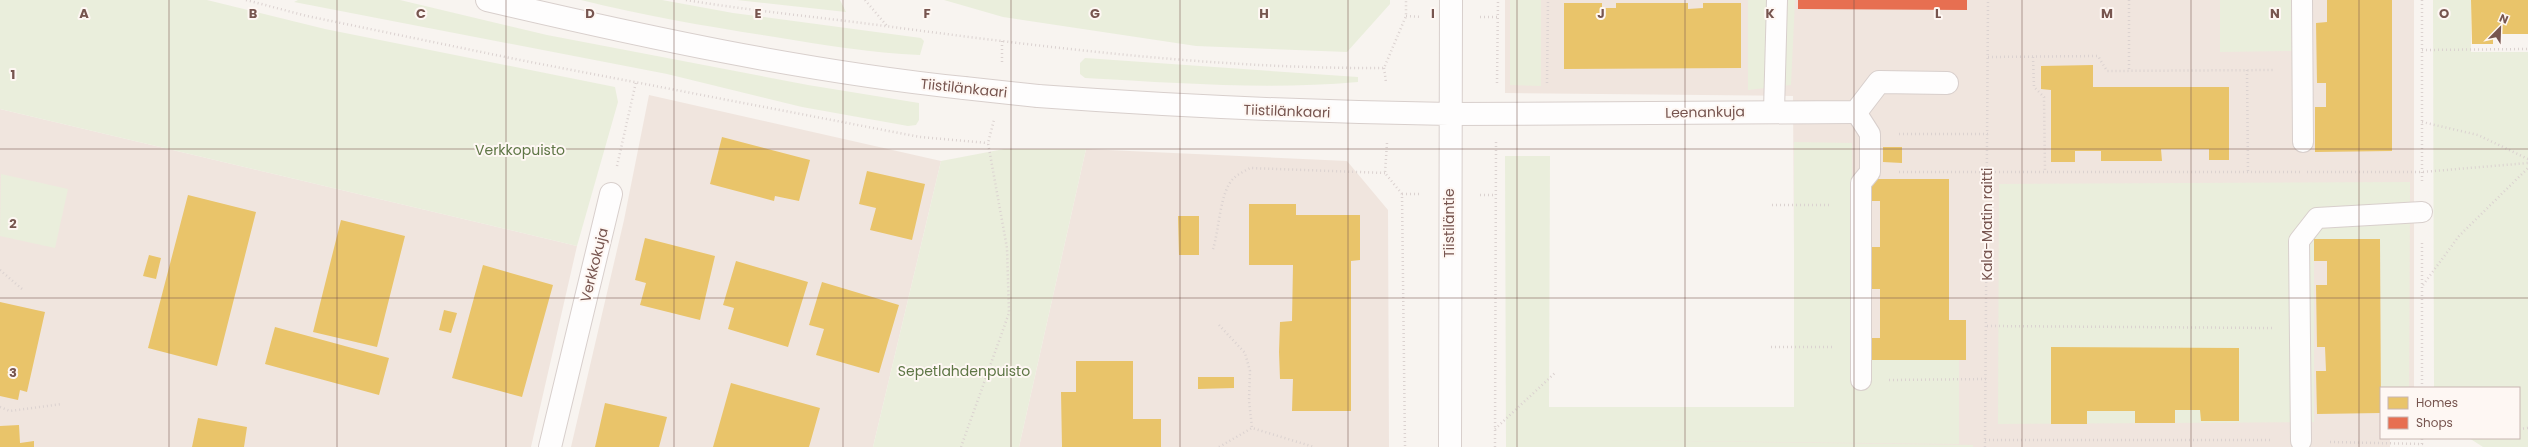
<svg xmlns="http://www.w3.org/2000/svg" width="2528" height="447" viewBox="0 0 2528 447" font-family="Poppins,sans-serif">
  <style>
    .residential { fill: #f0e5de }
    .green { fill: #eaeedc }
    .homes { fill: #e9c46a }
    .shops { fill: #e76f51 }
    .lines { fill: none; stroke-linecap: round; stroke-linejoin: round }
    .service-casing { stroke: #d8cfcc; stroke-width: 22 }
    .minor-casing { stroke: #d8cfcc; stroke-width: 24 }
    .tertiary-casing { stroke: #d8cfcc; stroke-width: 24 }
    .path { stroke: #dbd2d0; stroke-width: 2.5; stroke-dasharray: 1 3; stroke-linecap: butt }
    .service { stroke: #fefdfd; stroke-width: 20 }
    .minor { stroke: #fefdfd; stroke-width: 22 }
    .tertiary { stroke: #fefdfd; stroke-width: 22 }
    .tertiary-bridge-casing { stroke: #d8cfcc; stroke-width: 24; stroke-linecap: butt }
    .tertiary-bridge { stroke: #fefdfd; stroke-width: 22 }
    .grid { fill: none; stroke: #77554f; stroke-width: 1; stroke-opacity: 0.55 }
    .labels { text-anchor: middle; stroke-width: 4; stroke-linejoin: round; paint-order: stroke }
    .street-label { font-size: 14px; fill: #77554f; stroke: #fef7f3 }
    .park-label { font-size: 14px; fill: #5e7645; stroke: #fef7f3 }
    .grid-label { font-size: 13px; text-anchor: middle; font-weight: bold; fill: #77554f; stroke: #fef7f3; stroke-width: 4; stroke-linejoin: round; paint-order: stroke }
  </style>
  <rect width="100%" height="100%" fill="#f8f4f0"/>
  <path class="residential" d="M 1505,0 L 2414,0 L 2414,388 L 2381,388 L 2381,438 L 2390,438 L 2390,447 L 1506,447 L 1795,407 L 1793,96 L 1505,93 Z
    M 649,95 L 941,161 L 873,447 L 571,447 L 624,220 Z
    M 0,109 L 577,246 L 531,447 L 0,447 Z
    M 1086,149 L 1347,161 L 1388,210 L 1389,447 L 1019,447 Z"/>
  <path class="green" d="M 0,0 L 207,0 L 325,29 L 615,87 L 618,102 L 577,246 L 0,109 Z
    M 298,0 L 400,0 L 547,35 L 808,85 L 919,103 L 919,120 L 916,125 L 908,126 L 802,107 L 667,74 L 294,2 Z
    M 581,0 L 662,0 L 733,13 L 921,38 L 924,41 L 920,55 C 871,53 824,45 775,37 C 710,27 645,16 581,0 Z
    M 737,0 L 840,0 L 846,12 Z
    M 944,0 L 1390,0 L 1390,4 L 1347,52 L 1196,46 L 1003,17 Z
    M 1510,0 L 1541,0 L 1541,86 L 1510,85 Z
    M 1748,0 L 1795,0 L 1791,85 L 1748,90 Z
    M 2220,0 L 2291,0 L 2292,51 L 2220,52 Z
    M 2433,0 L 2471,0 L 2471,52 L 2528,52 L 2528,447 L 2483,447 L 2469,438 L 2519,438 L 2519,388 L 2434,388 Z
    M 1085,58 L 1358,77 L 1358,82 C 1267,90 1177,83 1085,78 L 1080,74 L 1080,63 Z
    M 1794,142 L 1852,143 L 1853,360 L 1959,360 L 1959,444 L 1601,440 L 1973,445 L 1973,447 L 1506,447 L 1505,156 L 1550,156 L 1549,407 L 1794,407 Z
    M 1004,149 L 1086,149 L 1019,447 L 873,447 L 941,161 Z
    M 1,174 L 68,189 L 55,248 L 0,236 Z
    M 2410,182 L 2409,388 L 2381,388 L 2381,398 L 2380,239 L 2314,239 L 2314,422 L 1998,424 L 1999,184 Z"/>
  <path class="homes" d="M 2327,0 L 2392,0 L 2392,151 L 2315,152 L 2315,107 L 2326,107 L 2326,83 L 2317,83 L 2316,23 L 2327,22 Z
    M 2471,0 L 2528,0 L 2528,34 L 2493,34 L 2493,44 L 2472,44 Z
    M 1564,3 L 1602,3 L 1602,8 L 1616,8 L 1616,3 L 1688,3 L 1688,9 L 1703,8 L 1703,3 L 1741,3 L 1741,68 L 1564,69 Z
    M 2093,65 L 2093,87 L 2229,87 L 2229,160 L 2209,160 L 2209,149 L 2161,149 L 2162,161 L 2101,161 L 2101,151 L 2075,151 L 2075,162 L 2051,162 L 2051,90 L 2041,89 L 2041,66 Z
    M 722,137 L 810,160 L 799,201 L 775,196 L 774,201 L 710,184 Z
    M 1883,147 L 1902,147 L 1902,163 L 1883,162 Z
    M 867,171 L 925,184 L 912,240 L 870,230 L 876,208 L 859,204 Z
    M 1872,179 L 1949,179 L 1949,320 L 1966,320 L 1966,360 L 1871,360 L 1871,338 L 1880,338 L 1880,289 L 1871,289 L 1871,247 L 1880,247 L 1880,201 L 1871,201 Z
    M 188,195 L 256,212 L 217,366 L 148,348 Z
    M 1249,204 L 1296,204 L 1296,215 L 1360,215 L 1360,260 L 1351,261 L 1351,411 L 1292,411 L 1293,379 L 1280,379 L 1279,352 L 1280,322 L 1292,321 L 1293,265 L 1249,265 Z
    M 1178,216 L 1199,216 L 1199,255 L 1179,255 Z
    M 341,220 L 405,236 L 377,347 L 313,332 Z
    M 645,238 L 715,256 L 700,320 L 640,305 L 646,283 L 635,280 Z
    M 2314,239 L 2380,239 L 2381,413 L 2317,414 L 2316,371 L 2326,371 L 2325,347 L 2317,347 L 2316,285 L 2327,285 L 2327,261 L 2314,261 Z
    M 149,255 L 161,258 L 156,279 L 143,276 Z
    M 736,261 L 808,282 L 788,347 L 728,329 L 734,308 L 723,305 Z
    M 483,265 L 553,285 L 522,397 L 452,378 Z
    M 822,282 L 899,305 L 879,373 L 816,355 L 824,329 L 809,325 Z
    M 0,302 L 45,312 L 27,392 L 20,390 L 18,400 L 0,396 Z
    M 444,310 L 457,313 L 451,333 L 439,330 Z
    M 275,327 L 389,358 L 379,395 L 265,364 Z
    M 2051,347 L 2239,348 L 2239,421 L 2201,421 L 2200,410 L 2175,410 L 2175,423 L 2135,423 L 2135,411 L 2087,411 L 2087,424 L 2051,424 Z
    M 1076,361 L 1133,361 L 1133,419 L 1161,419 L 1161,447 L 1062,447 L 1061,392 L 1076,392 Z
    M 1198,377 L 1234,377 L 1234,388 L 1198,389 Z
    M 731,383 L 820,408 L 809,447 L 713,447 Z
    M 605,403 L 667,417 L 659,447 L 595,447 Z
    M 198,418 L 247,427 L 244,447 L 192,447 Z
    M 19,425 L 20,443 L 34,441 L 34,447 L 0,447 L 0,426 Z"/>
  <path class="shops" d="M 1798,0 L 1967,0 L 1967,10 L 1798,9 Z"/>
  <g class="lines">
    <g class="service-casing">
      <path id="service" d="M 2302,0 L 2303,142
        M 1774,111 L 1777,0
        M 1856,112 L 1870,134 L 1870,172 L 1861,183 L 1861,380
        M 2301,441 L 2299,241 L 2317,218 L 2422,212"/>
    </g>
    <g class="minor-casing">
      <path id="minor" d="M 1450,114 L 1856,112 L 1879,82 L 1947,83
        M 550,447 L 611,194"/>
    </g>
    <g class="tertiary-casing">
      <path id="tertiary" d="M 487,0 C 645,37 802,71 964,88
        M 1038,96 C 1176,106 1312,112 1450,114
        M 1450,447 L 1451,0"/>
    </g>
    <path class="path" d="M 246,0 L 307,16 L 520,60 L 920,137 L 988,143
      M 686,0 C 752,11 819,17 885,26 C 1051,48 1217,69 1384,68 L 1406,16 L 1406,0
      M 865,0 L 887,26
      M 2129,0 L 2129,71
      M 2422,0 L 2422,184
      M 1406,16 L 1421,17
      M 1480,17 L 1498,17
      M 2422,50 L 2528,49
      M 1988,57 L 2098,56 L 2107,71 L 2274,70
      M 2033,57 L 2034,87 L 2044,97 L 2045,172
      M 1002,62 L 1002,41
      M 1384,68 L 1386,82
      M 2247,70 L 2248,172
      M 1497,83 L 1498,0
      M 1547,83 L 1548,0
      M 2422,122 L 2478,135 L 2528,159
      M 1899,134 L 1988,134
      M 1387,143 L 1385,173 L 1402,194 L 1405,447
      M 617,166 L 636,82
      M 1899,172 L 2300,172
      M 2307,172 L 2422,172 L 2528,163
      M 1402,194 L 1421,194
      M 1480,195 L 1495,195
      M 1772,205 L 1832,205
      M 1213,249 C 1219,231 1220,190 1234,178 C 1238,174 1245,171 1250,168 L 1385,173
      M 0,270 L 22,289
      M 2423,285 L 2459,236 L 2528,168
      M 1219,325 L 1245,353 L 1250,371 L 1249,400 L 1252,428 L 1314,447
      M 1987,326 L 2272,328
      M 1771,347 L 1833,347
      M 1889,380 L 1987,379
      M 2422,388 L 2422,241
      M 0,407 L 10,411 L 62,404
      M 1495,429 L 1556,372
      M 2519,429 L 2528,428
      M 1985,440 L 2273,440
      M 2330,442 L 2422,444 L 2422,438
      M 961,447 L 1009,313 L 1007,248 L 988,143 L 994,120
      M 1219,447 L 1252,428
      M 1495,447 L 1496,142
      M 1985,447 L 1988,0"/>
    <use href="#service" class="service"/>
    <use href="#minor" class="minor"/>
    <use href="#tertiary" class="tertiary"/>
    <g class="tertiary-bridge-casing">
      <path id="tertiary-bridge" d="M 964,88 L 1038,96"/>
    </g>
    <use href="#tertiary-bridge" class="tertiary-bridge"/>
  </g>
  <path class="grid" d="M 169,0 L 169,447M 337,0 L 337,447M 506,0 L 506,447M 674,0 L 674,447M 843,0 L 843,447M 1011,0 L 1011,447M 1180,0 L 1180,447M 1348,0 L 1348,447M 1517,0 L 1517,447M 1685,0 L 1685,447M 1854,0 L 1854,447M 2022,0 L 2022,447M 2191,0 L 2191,447M 2359,0 L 2359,447M 0,149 L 2528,149M 0,298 L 2528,298"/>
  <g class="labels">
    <g class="street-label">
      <text transform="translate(964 88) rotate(6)" y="5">Tiistilänkaari</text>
      <text transform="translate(1287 111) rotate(2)" y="5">Tiistilänkaari</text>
      <text transform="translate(1705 112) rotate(-1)" y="5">Leenankuja</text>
      <text transform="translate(1449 223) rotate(-90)" y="5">Tiistiläntie</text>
      <text transform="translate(1987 224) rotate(-90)" y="5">Kala-Matin raitti</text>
      <text transform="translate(594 265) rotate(-76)" y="5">Verkkokuja</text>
    </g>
    <g class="park-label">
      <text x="520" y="155">Verkkopuisto</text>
      <text x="964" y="376">Sepetlahdenpuisto</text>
    </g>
  </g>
  <g class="grid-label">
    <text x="84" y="18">A</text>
    <text x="253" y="18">B</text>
    <text x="421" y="18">C</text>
    <text x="590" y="18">D</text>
    <text x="758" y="18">E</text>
    <text x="927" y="18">F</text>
    <text x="1095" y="18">G</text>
    <text x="1264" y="18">H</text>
    <text x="1433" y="18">I</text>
    <text x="1601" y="18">J</text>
    <text x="1770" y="18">K</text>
    <text x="1938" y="18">L</text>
    <text x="2107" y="18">M</text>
    <text x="2275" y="18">N</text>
    <text x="2444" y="18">O</text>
    <text x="13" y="79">1</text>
    <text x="13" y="228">2</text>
    <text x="13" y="377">3</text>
  </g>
  <rect x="2380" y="387" width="140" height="52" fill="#fef7f3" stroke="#c8b6b1"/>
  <rect x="2388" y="397" width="20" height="12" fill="#e9c46a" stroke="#c8b6b1"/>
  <text x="2416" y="407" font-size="12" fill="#77554f">Homes</text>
  <rect x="2388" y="417" width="20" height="12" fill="#e76f51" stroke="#c8b6b1"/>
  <text x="2416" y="427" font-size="12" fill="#77554f">Shops</text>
  <g transform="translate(2500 28) rotate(23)" stroke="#fef7f3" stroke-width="3" paint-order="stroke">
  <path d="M0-3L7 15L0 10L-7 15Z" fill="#77554f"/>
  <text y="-6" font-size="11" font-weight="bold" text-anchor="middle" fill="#77554f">N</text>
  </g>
</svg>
